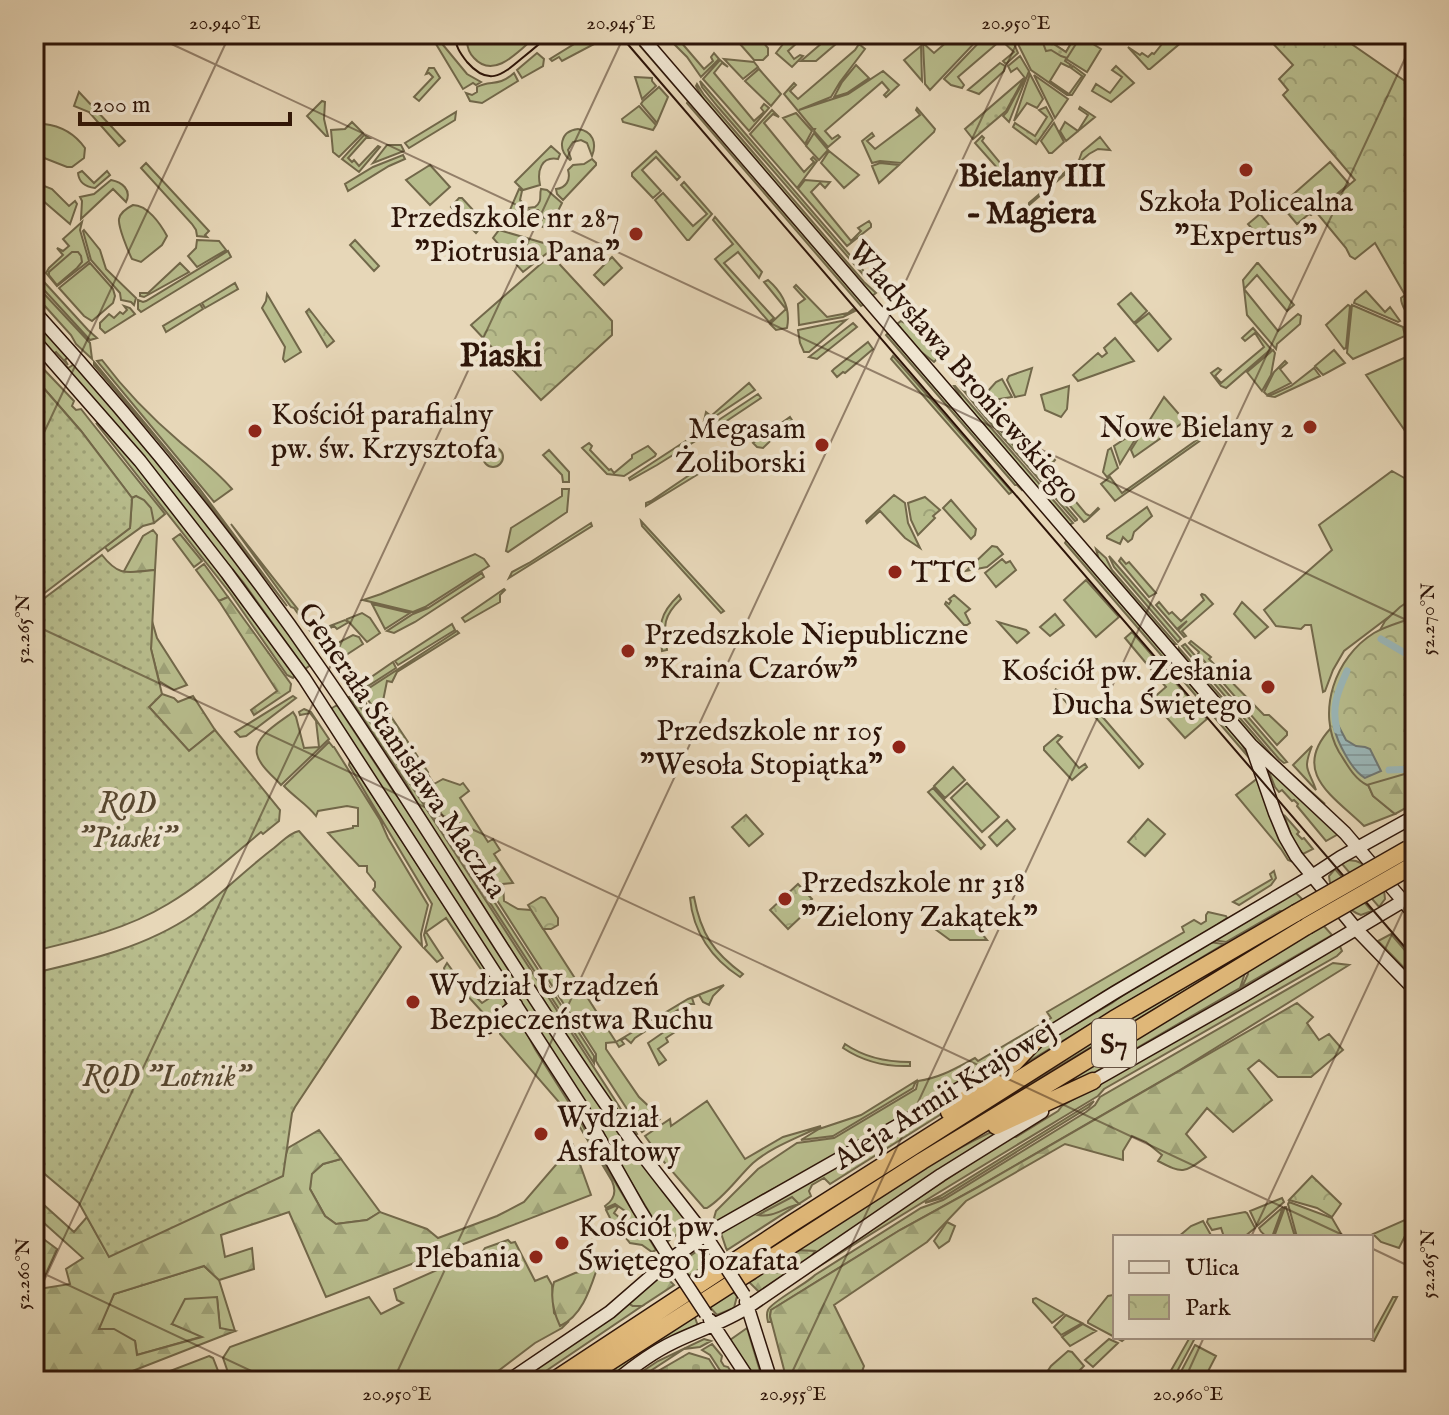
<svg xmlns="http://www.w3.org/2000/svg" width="1449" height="1415" viewBox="0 0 1449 1415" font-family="'IM FELL English',serif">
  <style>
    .grass { fill: #b8bd8d; stroke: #72684a; stroke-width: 2 }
    .forest { fill: url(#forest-firs); stroke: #72684a; stroke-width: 2 }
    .cemetery { fill: url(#cemetery-stones); stroke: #72684a; stroke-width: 2 }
    .park { fill: url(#park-crowns); stroke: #72684a; stroke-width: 2 }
    .garden { fill: url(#garden-dots); stroke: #72684a; stroke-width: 2 }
    .water { fill: url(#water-rules); stroke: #6e7672; stroke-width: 2 }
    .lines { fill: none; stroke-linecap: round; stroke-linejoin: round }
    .canal { stroke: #9ab7b9; stroke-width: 7 }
    .secondary-casing { stroke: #2d1408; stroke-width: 15 }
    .highway-casing { stroke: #2d1408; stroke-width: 19 }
    .secondary { stroke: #efe5d1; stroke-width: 12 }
    .highway { stroke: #e4bc7c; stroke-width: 16 }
    .tram { stroke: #2d1408; stroke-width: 2 }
    .secondary-bridge-casing { stroke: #2d1408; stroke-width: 15; stroke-linecap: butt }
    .highway-bridge-casing { stroke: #2d1408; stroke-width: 19; stroke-linecap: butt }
    .secondary-bridge { stroke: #efe5d1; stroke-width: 12 }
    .highway-bridge { stroke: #e4bc7c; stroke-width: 16 }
    .ticks { fill: none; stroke: #2d1408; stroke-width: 2; stroke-opacity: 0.45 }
    .poi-dot { fill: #8f2418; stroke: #efe5d1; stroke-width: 3 }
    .labels { text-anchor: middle; stroke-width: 8; stroke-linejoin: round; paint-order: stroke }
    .shield { fill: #efe5d1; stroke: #675344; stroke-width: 2 }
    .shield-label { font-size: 28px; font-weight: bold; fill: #2d1408 }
    .poi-label { font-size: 30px; fill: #2d1408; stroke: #efe5d1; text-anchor: start }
    .street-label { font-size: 30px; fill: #2d1408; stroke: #efe5d1 }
    .park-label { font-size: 30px; font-style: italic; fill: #574730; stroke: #efe5d1 }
    .neighbourhood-label { font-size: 32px; font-weight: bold; fill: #2d1408; stroke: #efe5d1 }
    .quarter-label { font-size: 34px; font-weight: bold; fill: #2d1408; stroke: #efe5d1 }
    .neatline { fill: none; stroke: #2d1408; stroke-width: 3 }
    .ticks-label { font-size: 20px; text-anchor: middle; fill: #2d1408 }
  </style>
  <defs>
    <pattern id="forest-firs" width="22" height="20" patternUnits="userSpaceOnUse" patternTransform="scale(2)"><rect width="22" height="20" fill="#b8bd8d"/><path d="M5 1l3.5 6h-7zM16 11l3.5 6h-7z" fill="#9ea278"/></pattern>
    <pattern id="cemetery-stones" width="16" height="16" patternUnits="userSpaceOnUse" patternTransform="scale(2)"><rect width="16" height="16" fill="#b8bd8d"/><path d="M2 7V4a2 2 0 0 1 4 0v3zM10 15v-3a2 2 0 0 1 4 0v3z" fill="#9ea278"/></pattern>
    <pattern id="park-crowns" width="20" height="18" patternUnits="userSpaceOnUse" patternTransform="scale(2)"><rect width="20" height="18" fill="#b8bd8d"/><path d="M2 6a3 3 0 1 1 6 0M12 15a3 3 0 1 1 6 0" fill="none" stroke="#9ea278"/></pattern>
    <pattern id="garden-dots" width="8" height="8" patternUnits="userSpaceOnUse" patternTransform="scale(2)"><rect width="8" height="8" fill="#b8bd8d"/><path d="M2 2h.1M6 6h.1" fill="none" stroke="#9ea278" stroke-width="1.8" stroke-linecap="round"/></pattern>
    <pattern id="water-rules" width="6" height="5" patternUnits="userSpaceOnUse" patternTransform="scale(2)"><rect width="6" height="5" fill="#9ab7b9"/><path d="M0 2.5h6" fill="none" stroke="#859c9e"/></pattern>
  </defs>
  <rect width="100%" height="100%" fill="#e7d7b8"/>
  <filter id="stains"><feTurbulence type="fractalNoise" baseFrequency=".0025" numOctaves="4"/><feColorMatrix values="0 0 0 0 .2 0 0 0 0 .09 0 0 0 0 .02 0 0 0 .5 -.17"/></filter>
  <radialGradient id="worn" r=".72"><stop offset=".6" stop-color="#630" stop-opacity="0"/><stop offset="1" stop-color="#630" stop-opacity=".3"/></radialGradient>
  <path class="grass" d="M 434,34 L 467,74 L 481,82 L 476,85 L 473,83 L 463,89 L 433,39 Z
    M 468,34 L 533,34 L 534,38 C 519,51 494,80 474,58 C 467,51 466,43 468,34 Z
    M 664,34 L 674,34 L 704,69 L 713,61 L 711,57 L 714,53 L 719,59 L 701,77 L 687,57 Z
    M 750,34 L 756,34 L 768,48 L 768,55 L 763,60 L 754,60 L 740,44 Z
    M 791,34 L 807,34 L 788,51 L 794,59 L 800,55 L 803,56 L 792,67 L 776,53 Z
    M 882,34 L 912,34 L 917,40 L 923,34 L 930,34 L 922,42 L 918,40 L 888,41 Z
    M 956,34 L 983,34 L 930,90 L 925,84 L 923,43 L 934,53 Z
    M 987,34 L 1010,34 L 1018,53 L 1006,64 L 1003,61 L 1014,52 L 1001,40 L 958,77 L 964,85 L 962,88 L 951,85 L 944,79 Z
    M 1013,34 L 1038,34 L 1066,52 L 1073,40 L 1068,35 L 1069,34 L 1077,34 L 1101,49 L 1087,72 L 1066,59 L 1065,61 L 1071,65 L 1069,67 L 1061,63 L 1050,81 L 1069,94 L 1082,76 L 1071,68 L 1073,66 L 1085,75 L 1072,95 L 1067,95 L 1031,70 Z
    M 1170,34 L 1190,35 L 1150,69 L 1148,69 L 1128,47 L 1140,55 L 1142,53 L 1148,57 L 1152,53 L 1154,54 Z
    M 589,37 L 594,38 L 598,42 L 562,61 L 559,57 L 552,61 L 550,59 L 584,38 Z
    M 829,37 L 833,37 L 837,43 L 816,61 L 801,61 Z
    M 859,44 L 865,49 L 840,82 L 831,97 L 799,110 L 848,94 L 883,71 L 899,85 L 886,97 L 884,95 L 889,90 L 882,82 L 825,131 L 832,139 L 838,135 L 840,137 L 828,147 L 814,131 L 815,129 L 813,129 L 784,94 L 794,83 L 796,85 L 790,91 L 798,99 L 855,50 Z
    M 921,46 L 922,81 L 904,60 Z
    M 641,47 L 642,47 L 864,304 L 861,306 L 687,103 L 688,101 Z
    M 537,53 L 544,59 L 543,66 L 522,78 L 517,70 Z
    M 1020,56 L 1029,71 L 1009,122 L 1003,116 L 1007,112 L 1025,78 L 1017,68 L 1011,72 L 1008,66 Z
    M 724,59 L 754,62 L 758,67 L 743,79 Z
    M 720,60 L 728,67 L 722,63 L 714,73 L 754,121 L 764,112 L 761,108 L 764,104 L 769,108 L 749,131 L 703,79 Z
    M 1000,63 L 1005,66 L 1004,71 L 979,94 L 968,90 Z
    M 856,65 L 869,78 L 847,93 L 834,97 L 842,82 Z
    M 1116,66 L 1134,83 L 1111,102 L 1092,91 L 1096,84 L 1110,93 L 1122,77 L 1112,70 Z
    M 429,68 L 434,68 L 440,78 L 419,101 L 414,97 L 433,77 L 429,73 L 426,74 Z
    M 759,69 L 781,94 L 771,106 L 745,81 Z
    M 514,73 L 518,81 L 482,103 L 470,101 L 466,93 L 472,95 L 477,92 L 477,87 C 491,79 497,88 514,73 Z
    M 1030,74 L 1043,99 L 1037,108 L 1027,103 L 1014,121 Z
    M 1034,75 L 1068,99 L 1055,118 Z
    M 635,77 L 652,78 L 652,81 L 656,86 L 642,99 Z
    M 700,81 L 880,290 L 879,291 L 867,279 L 718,107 L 702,87 Z
    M 697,84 L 704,95 L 864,282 L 876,293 L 872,296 L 703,99 L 696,86 Z
    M 659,87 L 668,97 L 657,123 L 641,104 L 643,101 Z
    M 79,92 L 125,141 L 119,146 L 89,112 L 74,106 Z
    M 322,101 L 325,102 L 324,119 L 328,136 L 326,136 L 307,116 Z
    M 639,106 L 656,125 L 653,130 L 623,122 L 622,119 Z
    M 1080,107 L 1095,117 L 1066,141 L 1060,131 L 1065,122 L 1078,131 L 1088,115 L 1079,109 Z
    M 917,108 L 935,129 L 934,132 L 901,163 L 880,161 L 872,163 L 862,141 L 872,133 L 874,136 L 867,141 L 875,149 L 920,115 L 916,110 Z
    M 772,110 L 779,117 L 773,114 L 764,123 L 804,172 L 814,162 L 811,159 L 813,157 L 817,161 L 797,188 L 750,134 Z
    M 456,112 L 455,120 L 409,148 L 405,143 Z
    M 796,113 L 812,131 L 805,144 L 783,118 Z
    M 352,122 L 363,133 L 339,157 L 333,152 L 331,130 L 345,129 Z
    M 1054,123 L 1064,142 L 1052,153 L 1049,153 L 1041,141 Z
    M 44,124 C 62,126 75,134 85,148 L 84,158 L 72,167 L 67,167 L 34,154 L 34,132 Z
    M 578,129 C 593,131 597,143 592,156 L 587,143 L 581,140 L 573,142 L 568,150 L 571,159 L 570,160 C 557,149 560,131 578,129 Z
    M 814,133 L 828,150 L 819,160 L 806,146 Z
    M 364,135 L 369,138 L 366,138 L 348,158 L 352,162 L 354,160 L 359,166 L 378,146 L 380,147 L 359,172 L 342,159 Z
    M 982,136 L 984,138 L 982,141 L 1011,176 L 1007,179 L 975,143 Z
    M 1100,137 L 1110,150 L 1098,149 L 1089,154 L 1029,205 L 1029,203 L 1079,160 L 1082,152 Z
    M 387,145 L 401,145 L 404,151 L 373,163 Z
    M 551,146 L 560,154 L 558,159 C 541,156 537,171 540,185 L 523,190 L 515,182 Z
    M 656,151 L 680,177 L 677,180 L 656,157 L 642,170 L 661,191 L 653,198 L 632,176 L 632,173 Z
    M 829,151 L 859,175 L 844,188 L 821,163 Z
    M 403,155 L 405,159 L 389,166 L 348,191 L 345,184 L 373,167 Z
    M 592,159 L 596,163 L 596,165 L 563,200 L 557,194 L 556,189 C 566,188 571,180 568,170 L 573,165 L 584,164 Z
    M 1330,162 L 1349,184 L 1311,215 L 1309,214 L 1297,224 L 1281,205 Z
    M 146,163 L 209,231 L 205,235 L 207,237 L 197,236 L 196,230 L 192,224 L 141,168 Z
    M 880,163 L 899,165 L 879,183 L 872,166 Z
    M 430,165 L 450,187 L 430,205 L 406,180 Z
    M 82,171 L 94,183 L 107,171 L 110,175 L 95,188 C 86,187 79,183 78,173 Z
    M 111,180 C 122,182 132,190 126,202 L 113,189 L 81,219 L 82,201 L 80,197 L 94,194 Z
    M 805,180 L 830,182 L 825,188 L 820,183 L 811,192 L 851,241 L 861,231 L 858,228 L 869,221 L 871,224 L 871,227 L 847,246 L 798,189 Z
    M 34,182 L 52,189 L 69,206 L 75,201 L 77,204 L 70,224 L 34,193 Z
    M 684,182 L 712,214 L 689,240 L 687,240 L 655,200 L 663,193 L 693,226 L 707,214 L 681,185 Z
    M 519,189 L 522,191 L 520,200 L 527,208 L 535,207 C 543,201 539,196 541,189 L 547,190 L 562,203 L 557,213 L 543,227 L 539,225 L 543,217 L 538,210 L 530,210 L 526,217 L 529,223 L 526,227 L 514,229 L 514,226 L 509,225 L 508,227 L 503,226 Z
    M 459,198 L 462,198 L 485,223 L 476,233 L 451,207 Z
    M 133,205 C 147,205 160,223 167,236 L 162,245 L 141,262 L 132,259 C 128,251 118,227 119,219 C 120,213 127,208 133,205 Z
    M 1260,214 L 1276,233 L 1264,243 L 1248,224 Z
    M 715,217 L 762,272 L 759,278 L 738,252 L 724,263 L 774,318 L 769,322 L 715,259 L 733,244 L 713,220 Z
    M 82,222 L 80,230 L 89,261 L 57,286 L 46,273 L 49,268 L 63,255 L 57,248 L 63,251 L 69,246 L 63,239 Z
    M 84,230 L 100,250 L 106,269 L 136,298 L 134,305 L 131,302 L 121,300 L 120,293 L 91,260 L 83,231 Z
    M 499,230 L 547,244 L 552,247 L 551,250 L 523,272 L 493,238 Z
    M 197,240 L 219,241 L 226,250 L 197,267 L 188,256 L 196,248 Z
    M 355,240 L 379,266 L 374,271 L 350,245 Z
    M 228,251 L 231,257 L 141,312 L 138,309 L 138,300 L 143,302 L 146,301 Z
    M 612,257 L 622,268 L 604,285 L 594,275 Z
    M 90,263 L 113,289 L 115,296 L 113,303 L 92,321 L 84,316 L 59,288 Z
    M 180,263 L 189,272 L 144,297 L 140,296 L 140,293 L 148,293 Z
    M 1257,263 L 1258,263 L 1294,305 L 1287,311 L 1257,275 L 1244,289 L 1278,331 L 1298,314 L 1301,316 L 1300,324 L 1277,344 L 1276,349 L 1247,315 L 1243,280 Z
    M 34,271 L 88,330 L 97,338 L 90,340 L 34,279 Z
    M 768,280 C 783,293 791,308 787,328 L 776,330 L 770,324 L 786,309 L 764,282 Z
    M 34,283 L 90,343 L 92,359 L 76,344 L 71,335 L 44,305 L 44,299 L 40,294 L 34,292 Z
    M 235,283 L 238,289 L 205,308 L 202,303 Z
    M 796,285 L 827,317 L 848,313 L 853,309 L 855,311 L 843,317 L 799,325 L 798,304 L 805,299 L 794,287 Z
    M 1366,291 L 1385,312 L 1390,307 L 1400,321 L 1398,322 L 1354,303 L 1355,300 Z
    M 1131,293 L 1147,311 L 1134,323 L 1118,304 Z
    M 267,294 L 301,352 L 285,362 L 283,359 L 285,347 L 262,308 L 266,301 Z
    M 200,304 L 203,309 L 166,332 L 163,326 Z
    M 1348,305 L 1350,306 L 1346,348 L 1344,349 L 1326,325 Z
    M 1352,305 L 1403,327 L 1405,336 L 1353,359 L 1347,353 Z
    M 124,306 L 130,308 L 135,314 L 105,333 L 100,328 L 100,323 L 109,314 L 114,318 L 120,312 L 123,314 L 127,310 Z
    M 1149,313 L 1171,339 L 1158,351 L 1135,324 Z
    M 34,318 L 69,356 L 65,360 L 68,365 L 56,352 L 53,354 L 34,333 Z
    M 846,320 L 809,352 L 804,352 L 800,343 L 798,330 Z
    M 901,321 L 911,326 L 938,358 L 934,362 L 920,351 L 897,324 Z
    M 853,323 L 857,327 L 817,359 L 809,357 Z
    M 1253,328 L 1271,349 L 1226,388 L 1221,386 L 1211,373 L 1218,368 L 1221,370 L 1215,376 L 1221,383 L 1264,347 L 1255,333 L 1245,341 L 1242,338 Z
    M 888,333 L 1023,489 L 1022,490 L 1017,485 L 1015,485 L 886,335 Z
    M 1115,338 L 1134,361 L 1078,381 L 1073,375 L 1098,353 L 1102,357 L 1107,353 L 1104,348 Z
    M 868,342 L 873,349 L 845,373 L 843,372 L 837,377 L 832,371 L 834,369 Z
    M 1273,350 L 1275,353 L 1271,375 L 1262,391 L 1247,372 Z
    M 1334,350 L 1345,363 L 1323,375 L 1315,366 Z
    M 1415,353 L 1415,445 L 1366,375 Z
    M 893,356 L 1012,492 L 1009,494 L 891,359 Z
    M 34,359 L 74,401 L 72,406 L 76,410 L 81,409 L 92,423 L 165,514 L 154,523 L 136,496 L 132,498 L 81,431 L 34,377 Z
    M 58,359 L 68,368 L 73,365 L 71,362 L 73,360 L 208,524 L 312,664 L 305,669 L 243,582 Z
    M 102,360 C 123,388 153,419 180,442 C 198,457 217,471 232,489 L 214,502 L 97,361 Z
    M 1285,361 L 1287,363 L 1280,369 L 1291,383 L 1267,395 L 1264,392 L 1274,372 Z
    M 94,362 L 199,488 L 287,606 L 177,463 L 94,365 Z
    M 1032,368 L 1025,395 L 1015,397 L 1007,380 L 1009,376 Z
    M 1314,368 L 1320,376 L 1275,397 L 1269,396 L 1291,386 Z
    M 1002,379 L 1012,397 L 981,402 L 980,400 L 996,382 Z
    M 957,380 L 1077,519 L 1077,520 L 1075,521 L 980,411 L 960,386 Z
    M 749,383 L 755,390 L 708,421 L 704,421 L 706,412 L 711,416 Z
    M 954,386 L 955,386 L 1073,523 L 1069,525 L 963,401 Z
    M 1069,386 L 1067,409 L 1061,417 L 1045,410 L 1041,395 Z
    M 758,394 L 761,398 L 716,428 L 708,427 Z
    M 1164,397 L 1185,421 L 1134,457 L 1131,450 Z
    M 1005,401 L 997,410 L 1042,461 L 1037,466 L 983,404 Z
    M 790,417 L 792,420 L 763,448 L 757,447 L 753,443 Z
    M 96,423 L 113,437 L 166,501 L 295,676 L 293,678 L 287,675 L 230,593 Z
    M 1188,425 L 1201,440 L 1115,501 L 1101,484 L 1110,477 L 1122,493 L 1198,439 Z
    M 1140,429 L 1141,430 L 1120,464 L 1114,446 Z
    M 692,437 L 697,440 L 657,465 L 630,480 L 629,478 Z
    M 589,443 L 592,446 L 590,450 L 609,470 L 611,469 L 614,473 L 632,458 L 632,455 L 648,446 L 656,454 L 655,456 L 624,476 L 607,474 L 582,448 Z
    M 1111,448 L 1118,468 L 1107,477 L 1103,472 L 1108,450 Z
    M 549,450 L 569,472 L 569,482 L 563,482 L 562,475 L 543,455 Z
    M 1051,456 L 1055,460 L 1048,468 L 1086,514 L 1090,516 L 1098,508 L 1099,509 L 1086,521 L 1084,522 L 1037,468 Z
    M 710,461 L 713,465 L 646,506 L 646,503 L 651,501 Z
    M 1392,471 L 1415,484 L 1415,597 L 1344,651 L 1333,670 L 1325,691 L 1323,692 L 1311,625 L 1305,625 L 1301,629 L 1276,626 L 1264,610 L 1332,550 L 1319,525 Z
    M 562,489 L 569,489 L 567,512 L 508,552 L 506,551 L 511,528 L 562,496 Z
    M 894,495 L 905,503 L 908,523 L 920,548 L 905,538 L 880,511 L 867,523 L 866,521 Z
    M 951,500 L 976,529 L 975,535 L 971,539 L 943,508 Z
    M 1147,507 L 1152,516 L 1134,532 L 1132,539 L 1128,542 L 1123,537 L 1120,544 L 1107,538 L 1107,536 Z
    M 641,521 L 724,611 L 721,613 L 642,526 Z
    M 591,523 L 592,526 L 509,578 L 512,572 L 529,563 Z
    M 231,524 L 311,626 L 322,629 L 345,620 L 348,622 L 347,619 L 362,613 L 370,618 L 380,633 L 367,642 L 349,622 L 337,629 L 334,626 L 324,632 L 327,639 L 334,645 L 353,635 L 359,637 L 363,644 L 340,659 L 332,652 L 330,653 L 318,634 L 310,631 L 294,608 L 291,607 Z
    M 180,534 L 202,561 L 194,567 L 173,539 Z
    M 1067,540 L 1241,743 L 1251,760 L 1065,543 Z
    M 992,546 L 997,547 L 1003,554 L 987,567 L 966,571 Z
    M 1096,549 L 1106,558 L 1112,570 L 1176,644 L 1171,644 L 1099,560 Z
    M 475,554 L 484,559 L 489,566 L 425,607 L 413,612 L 363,600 L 381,594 Z
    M 1109,556 L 1116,564 L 1181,639 L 1178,642 L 1114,567 Z
    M 1121,558 L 1126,564 L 1129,562 L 1156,593 L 1149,597 L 1119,561 Z
    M 1002,559 L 1006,563 L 1010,561 L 1016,570 L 996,587 L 985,573 Z
    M 204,564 L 228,597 L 219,601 L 196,570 Z
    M 482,573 L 484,577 L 415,622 L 394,633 L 387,631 L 413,614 L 428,608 Z
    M 1086,580 L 1119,617 L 1096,637 L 1064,600 Z
    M 504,589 L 505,590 L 500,595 L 500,602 L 465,622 L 462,618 Z
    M 1202,594 L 1205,595 L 1213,604 L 1182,631 L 1186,636 L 1184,637 L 1178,630 L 1187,621 L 1177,629 L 1156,605 L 1159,602 L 1169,614 L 1172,612 L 1181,621 L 1204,600 L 1201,595 Z
    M 679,595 L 681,599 C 662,617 664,626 667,650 L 662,651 C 659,625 659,614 679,595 Z
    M 954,595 L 970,609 L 965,613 L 970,623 L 967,625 L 964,625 L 945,604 L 946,602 L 949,604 L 951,601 L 949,599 Z
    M 1242,602 L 1268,627 L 1255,638 L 1234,614 Z
    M 372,604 L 410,613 L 385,629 Z
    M 1055,614 L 1064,625 L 1050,636 L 1040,627 Z
    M 998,622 L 1026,630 L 1029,633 L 1017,643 Z
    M 452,624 L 455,630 L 398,665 L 395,661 Z
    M 457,631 L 459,633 L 397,672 L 392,682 L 387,681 L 383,701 L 388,712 L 428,772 L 427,773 L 434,784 L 443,779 L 460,785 L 463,783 L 469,791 L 460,798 L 488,842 L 493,839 L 500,850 L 494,854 L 513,883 L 503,884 L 504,901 L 518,909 L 531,910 L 616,1042 L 688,999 L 724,985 L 713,996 L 709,1005 L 703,1002 L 699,995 L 692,998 L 694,1004 L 687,1004 L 635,1038 L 631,1043 L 625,1038 L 621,1040 L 624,1044 L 619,1047 L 616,1042 L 606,1043 L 606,1049 L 639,1097 L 660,1117 L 660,1119 L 642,1132 L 599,1066 L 596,1061 L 596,1054 L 363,692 L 362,689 L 369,688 Z
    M 1132,632 L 1207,719 L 1185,738 L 1151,700 L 1166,687 L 1125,638 Z
    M 1191,641 L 1211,657 L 1209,659 L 1264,715 L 1269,715 L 1287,732 L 1287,735 L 1277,745 L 1198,654 L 1199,652 L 1189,643 Z
    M 1185,644 L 1287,762 L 1284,763 L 1279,759 L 1182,646 Z
    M 1179,648 L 1278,762 L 1325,804 C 1267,764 1224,706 1179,653 Z
    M 393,662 L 396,668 L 368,686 L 363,687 L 367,680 Z
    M 1055,689 L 1078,701 L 1084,707 L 1080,715 L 1077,715 Z
    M 358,691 L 594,1056 L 594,1063 L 353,692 Z
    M 293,696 L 296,698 L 246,736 L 240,737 L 235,732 Z
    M 352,696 L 363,711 L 637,1134 L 634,1135 L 611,1104 L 430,825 L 405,781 L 349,697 Z
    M 337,705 L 394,792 L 414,818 L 616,1128 L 689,1225 L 667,1242 L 572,1084 L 329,710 Z
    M 1094,707 L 1143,764 L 1139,768 L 1090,711 Z
    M 304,709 L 311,712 L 329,739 L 281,785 C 274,777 259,765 257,754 C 253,736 282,721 293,712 L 296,717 L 304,748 L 319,747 L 316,721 L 310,713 L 300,715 L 299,712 Z
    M 1331,728 L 1365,778 L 1373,796 L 1395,814 L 1364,826 C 1333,796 1290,772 1331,728 Z
    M 1058,735 L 1062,737 L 1057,742 L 1079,768 L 1085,764 L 1087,767 L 1072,780 L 1044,750 L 1044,747 Z
    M 329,742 L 333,747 L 334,747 L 380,820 L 388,838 L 428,905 L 421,934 L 422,946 L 373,890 L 375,887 L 375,882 L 367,872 L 367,866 L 359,866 L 328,833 L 353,828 L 353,826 L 358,826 L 358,808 L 347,806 L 318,811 L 316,816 C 307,804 294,797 284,786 Z
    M 1312,746 C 1302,771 1309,769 1316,790 L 1293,765 Z
    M 350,761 L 506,1000 C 505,1011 495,1017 485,1015 L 445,971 L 444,968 L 447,963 L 460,981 L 482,1003 L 497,993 L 446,918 L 426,932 L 443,958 L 437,962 L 424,948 L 427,945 L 424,935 L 432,904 L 349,765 Z
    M 953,767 L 965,780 L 945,798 L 934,786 Z
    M 1267,767 L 1340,833 L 1326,841 L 1297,806 L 1298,804 L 1294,800 L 1292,801 L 1282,790 L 1279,792 L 1275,787 Z
    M 1258,778 L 1279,838 L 1293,862 L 1288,860 L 1281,849 L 1236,795 Z
    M 967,783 L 999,817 L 982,832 L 951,798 Z
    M 933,788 L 985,845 L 981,849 L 928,792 Z
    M 1284,815 L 1299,832 L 1297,834 L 1302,839 L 1304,838 L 1313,849 L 1303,854 L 1293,840 Z
    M 1007,820 L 1015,829 L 997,846 L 989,837 Z
    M 1348,860 L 1356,861 L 1361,863 L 1384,890 L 1385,899 L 1379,907 L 1342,864 Z
    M 1335,869 L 1372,911 L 1361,915 C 1348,911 1329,890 1329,876 Z
    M 1274,871 L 1276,878 L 1271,885 L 1239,905 L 1233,902 L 1272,879 L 1270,874 Z
    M 1293,892 L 1296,893 L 1304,901 L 1285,912 L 1280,911 L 1226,942 L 1212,940 Z
    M 694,897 C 701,934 713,952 743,974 L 740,977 C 712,959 693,932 690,898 Z
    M 1208,912 L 1226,916 L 1227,918 L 1198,938 L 851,1148 L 769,1191 L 717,1222 L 714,1218 L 716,1211 L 758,1169 L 797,1143 L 834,1138 L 916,1089 L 918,1081 C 940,1078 956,1068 975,1058 L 978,1061 L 1051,1018 L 1047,1012 L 1184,932 L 1182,927 L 1194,920 L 1201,924 L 1206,921 L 1206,915 Z
    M 1300,919 L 1302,921 L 1046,1074 L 863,1188 L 566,1381 L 654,1318 L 1043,1070 Z
    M 1323,925 L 1332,935 L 1242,987 L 1248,974 L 1247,972 Z
    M 1391,934 L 1415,962 L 1415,979 L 1378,941 Z
    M 1209,942 L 1224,944 L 1003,1077 L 1044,1043 L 1112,1003 L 1140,983 Z
    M 1339,944 L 1342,951 L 1337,956 L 1104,1089 L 1098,1096 C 1002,1154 905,1212 810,1272 L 894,1214 L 1011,1137 L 1016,1137 L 1058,1111 L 1062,1106 Z
    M 1333,963 L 1349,965 L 1180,1070 L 978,1187 L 900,1230 L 771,1310 L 770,1316 L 771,1322 L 768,1322 C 767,1318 766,1314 768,1310 C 771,1302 806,1284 815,1275 L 921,1208 L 943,1200 L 1086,1112 L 1095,1105 L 1100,1097 Z
    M 1245,973 L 1240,988 L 1063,1091 L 1042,1093 Z
    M 511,1017 L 521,1022 L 535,1049 L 580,1120 L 591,1142 L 656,1250 L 652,1252 L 642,1245 L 630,1243 L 610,1218 L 606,1210 L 615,1206 L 618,1207 L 614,1213 L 620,1218 L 625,1211 L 615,1204 L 606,1208 L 605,1206 C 614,1200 617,1192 612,1181 L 578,1124 L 500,1034 L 502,1022 Z
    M 674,1025 L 678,1030 L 666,1038 L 668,1042 L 658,1049 L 666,1060 L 659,1065 L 648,1043 Z
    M 845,1044 C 865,1058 887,1062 910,1062 L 910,1066 C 886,1067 864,1062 843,1048 Z
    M 982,1080 L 943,1113 L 830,1184 L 824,1178 L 812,1185 L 809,1191 L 811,1196 L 727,1250 L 726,1248 L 721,1233 Z
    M 916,1081 L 913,1088 L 833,1136 L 801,1140 L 819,1129 L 861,1115 Z
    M 707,1101 L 745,1159 L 783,1137 L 821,1126 C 798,1138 773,1146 753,1163 C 738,1177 725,1197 707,1208 L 704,1208 L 664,1162 L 645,1136 L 670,1119 L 671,1126 Z
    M 1094,1101 L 1089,1107 L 942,1198 L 925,1203 L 940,1196 Z
    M 1020,1119 L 812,1257 L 797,1250 C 869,1204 940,1152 1020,1119 Z
    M 341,1159 L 380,1212 L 367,1220 L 336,1224 L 325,1216 L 310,1189 L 311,1174 L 323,1164 Z
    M 1282,1198 L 1284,1202 L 1257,1226 L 1250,1211 Z
    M 1289,1202 L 1332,1218 L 1343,1237 L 1297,1237 L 1288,1204 Z
    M 1283,1207 L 1272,1237 C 1267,1237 1261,1234 1259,1228 Z
    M 1285,1207 L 1286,1207 L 1295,1237 L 1274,1237 Z
    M 1245,1212 L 1247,1213 L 1255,1228 L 1244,1237 L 1218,1237 L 1223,1234 L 1221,1228 L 1212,1230 L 1207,1222 L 1208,1219 Z
    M 1407,1219 L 1412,1222 L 1399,1248 L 1381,1242 L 1373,1234 Z
    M 1203,1221 L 1212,1237 L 1178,1237 L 1191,1226 Z
    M 508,1240 L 511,1243 L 515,1242 L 535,1281 L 547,1276 L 552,1285 L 554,1313 L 565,1324 L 569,1321 L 562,1328 L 535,1343 L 485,1381 L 231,1381 L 223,1358 L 230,1347 L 369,1297 L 381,1314 L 403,1303 L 397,1300 L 394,1289 L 471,1255 L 477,1256 L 481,1254 L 485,1248 Z
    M 700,1249 L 705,1249 L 703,1252 L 708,1255 L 713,1261 L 688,1276 L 685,1265 L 682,1266 L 683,1261 Z
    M 204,1266 L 219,1280 L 235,1331 L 220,1329 L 217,1298 L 172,1324 L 204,1336 L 137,1355 L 135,1341 L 98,1329 L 114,1294 Z
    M 732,1290 L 737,1296 L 734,1308 L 717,1315 L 708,1305 Z
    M 1113,1295 L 1115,1297 L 1115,1337 L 1127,1337 L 1122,1341 L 1088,1323 L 1088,1321 L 1108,1296 Z
    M 1393,1297 L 1397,1297 L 1374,1341 L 1370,1339 Z
    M 1036,1298 L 1063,1313 L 1064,1314 L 1052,1323 L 1033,1302 L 1033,1299 Z
    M 628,1303 L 633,1306 L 642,1306 L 531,1381 L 517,1381 Z
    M 694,1315 L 698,1326 C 661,1342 638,1353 608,1381 L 596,1381 Z
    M 1066,1315 L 1082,1323 L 1061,1335 L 1054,1327 Z
    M 1083,1324 L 1096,1331 L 1070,1346 L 1062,1337 Z
    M 747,1328 L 763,1381 L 756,1381 L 730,1340 Z
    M 1190,1337 L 1195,1338 L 1172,1381 L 1165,1381 Z
    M 704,1339 L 711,1341 L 700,1347 L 684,1349 L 635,1381 L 628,1381 L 658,1361 Z
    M 1109,1339 L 1118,1343 L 1093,1367 L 1085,1360 Z
    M 712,1344 L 722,1356 L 721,1361 L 724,1366 L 728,1367 L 737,1381 L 727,1381 L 710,1355 L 702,1350 Z
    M 1195,1345 L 1216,1356 L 1203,1381 L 1176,1381 Z
    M 1068,1351 L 1072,1352 L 1084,1366 L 1078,1372 L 1083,1377 L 1079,1381 L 1046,1381 L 1043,1378 L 1051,1366 Z
    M 209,1356 L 213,1358 L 222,1381 L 144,1381 Z"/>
  <path class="forest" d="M 136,496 L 144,500 L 151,508 L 154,523 L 143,526 L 108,551 L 105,547 L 130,528 L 132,498 Z
    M 153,530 L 157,535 L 155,570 L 123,573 L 143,536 Z
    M 228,597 L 291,684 L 290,691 L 254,715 L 251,710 L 277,691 L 219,601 Z
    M 1415,597 L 1415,803 L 1395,814 L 1373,796 L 1365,778 L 1352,680 L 1385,621 L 1400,607 Z
    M 152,621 L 157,638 L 187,685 L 174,690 L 159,681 L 151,649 Z
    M 162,694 L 174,698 L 178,702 L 193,696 L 215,730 L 189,751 L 149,707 Z
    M 1297,1003 L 1313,1017 L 1307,1023 L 1319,1040 L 1329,1034 L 1343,1050 L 1311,1077 L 1278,1077 L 1259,1060 L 1248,1069 L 1272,1100 L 1233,1132 L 1207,1108 L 1186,1134 L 1206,1157 C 1184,1173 1183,1174 1158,1161 L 1162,1155 L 1146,1142 L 1132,1136 L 1123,1151 L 1123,1160 L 1065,1144 L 966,1201 L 927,1242 L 834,1305 L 864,1366 L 860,1377 L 852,1381 L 787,1381 L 770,1316 L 771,1310 L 900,1230 L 978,1187 Z
    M 319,1130 L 341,1159 L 323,1164 L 312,1174 L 310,1189 L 325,1216 L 336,1224 L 367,1220 L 380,1212 L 427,1229 L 438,1238 L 497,1216 L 524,1202 L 573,1145 L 591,1195 L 326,1297 L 289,1212 L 221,1235 L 225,1257 L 252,1248 L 254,1269 L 219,1280 L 204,1266 L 114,1294 L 99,1329 L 114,1329 L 135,1341 L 137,1355 L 202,1337 L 172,1324 L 185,1299 L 217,1297 L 220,1328 L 235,1331 L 107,1381 L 34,1381 L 34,1232 L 57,1249 L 39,1289 L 70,1284 L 66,1269 L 83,1258 L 34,1214 L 34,1196 L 74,1232 L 87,1217 L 109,1256 L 285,1157 L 288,1148 Z
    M 792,1197 L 799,1204 C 783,1208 773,1218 758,1215 Z
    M 797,1250 L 815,1251 L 811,1257 L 759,1292 L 749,1282 L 755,1279 L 759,1274 Z
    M 598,1266 C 591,1286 583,1316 560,1326 C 554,1313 550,1296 554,1282 L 575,1273 L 594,1269 Z
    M 663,1274 L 674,1285 L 642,1306 L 633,1306 L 628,1303 Z"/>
  <path class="cemetery" d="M 689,1353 L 709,1359 L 723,1381 L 641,1381 Z"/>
  <path class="park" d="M 1266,34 L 1337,34 L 1415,88 L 1415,320 C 1408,316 1401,306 1401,298 L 1405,295 L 1375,243 L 1355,259 L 1350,256 L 1346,248 L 1317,213 L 1355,180 L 1283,95 L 1288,90 L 1279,79 L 1293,65 L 1265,35 Z
    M 72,252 L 78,252 L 81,256 L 82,262 L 77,268 L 57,285 L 49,275 L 49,272 Z
    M 551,255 L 612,321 L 612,335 L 541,400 L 471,325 Z
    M 309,309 L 334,341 L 327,347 L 306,312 Z
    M483 457a10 10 0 1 1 20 0a10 10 0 1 1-20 0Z
    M 925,497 L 940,510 L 933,516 L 935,518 L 918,535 L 911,520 L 908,503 Z
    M 1415,617 L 1415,771 L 1367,785 C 1354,779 1347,764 1339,752 C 1316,712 1335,657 1374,633 C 1386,626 1402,622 1415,617 Z
    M 746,815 L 763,834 L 749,846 L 732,827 Z
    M 1148,819 L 1165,834 L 1145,856 L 1128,842 Z
    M 798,884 L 812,899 L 803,907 L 806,912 L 788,929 L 770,910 Z
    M 541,897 L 545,898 L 558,918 L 558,925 L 551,929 L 543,929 L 528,905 Z
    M 962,909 L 987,940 L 950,940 L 935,929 Z
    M 1312,1176 L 1341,1204 L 1332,1217 L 1317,1208 L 1289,1200 Z
    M 947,1222 L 955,1226 L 949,1241 L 939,1248 L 934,1241 Z"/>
  <path class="garden" d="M 1069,34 L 1077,34 L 1081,36 L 1067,58 L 1061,56 L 1051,50 L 1046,51 L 1040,35 L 1066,52 L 1073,40 L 1068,35 Z
    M 1024,78 L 1006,111 L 973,139 L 965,129 Z
    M 1046,107 L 1053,120 L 1036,144 L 1013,127 L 1015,123 L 1035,136 L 1047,117 L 1039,110 Z
    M 34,377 L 81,431 L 132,498 L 130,528 L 34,601 Z
    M 102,555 C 120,578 128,572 155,570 L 151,649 L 162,694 L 149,707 L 189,751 L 215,730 L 280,810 L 279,821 L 263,834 L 261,832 C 231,857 202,884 168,904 C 127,929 80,940 34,951 L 34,606 Z
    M 299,831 L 401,947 L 295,1107 L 292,1113 L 283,1176 L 109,1257 L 79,1203 L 34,1165 L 34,973 C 90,960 146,947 194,914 C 222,894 246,869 274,848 C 282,842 289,833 299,831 Z"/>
  <path class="water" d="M 1337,723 L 1346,740 L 1356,746 L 1365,747 L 1370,749 L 1381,771 L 1365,778 C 1352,771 1337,742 1334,727 Z"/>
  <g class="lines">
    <path class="canal" d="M 1381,639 L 1415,659
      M 1337,730 C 1331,707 1338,691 1347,671
      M 1389,770 L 1415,769"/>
    <g class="secondary-casing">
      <path id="secondary" d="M 639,34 L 1251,745 L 1345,833 L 1415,915
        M 34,311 C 140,427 239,550 328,680 C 430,828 520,984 624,1130 C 651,1168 681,1203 709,1241
        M 34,340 L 140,461 L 227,573 L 304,678 L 581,1106 L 639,1209 L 679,1273
        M 1252,747 L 1275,813 L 1285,837 L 1296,856 L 1356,929 L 1415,990
        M 488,1027 L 516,1005
        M 1088,1084 L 1243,996 L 1415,894
        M 746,1302 L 771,1381
        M 710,1320 L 750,1381
        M 508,1381 L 610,1312 L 671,1259 L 705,1235 L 918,1114 L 1114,993 L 1312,876 L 1341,857 L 1415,816
        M 616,1381 C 634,1366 653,1352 674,1342 C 699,1330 725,1322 748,1307 L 941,1175 L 1042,1112"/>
    </g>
    <g class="highway-casing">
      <path id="highway" d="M 949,1112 L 1015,1062 L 1037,1039
        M 996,1126 L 1093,1081
        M 553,1381 L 791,1224 L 1114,1019 L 1296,913
        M 580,1381 L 922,1161 L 1307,926"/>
    </g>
    <use href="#secondary" class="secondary"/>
    <use href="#highway" class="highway"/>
    <path class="tram" d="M 455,34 C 455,46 460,53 467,62 C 488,86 501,76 521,59 C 531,51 541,43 550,34
      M 619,34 L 1415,959"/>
    <g class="secondary-bridge-casing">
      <path id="secondary-bridge" d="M 709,1241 L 744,1295
        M 679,1273 L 706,1314"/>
    </g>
    <g class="highway-bridge-casing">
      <path id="highway-bridge" d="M 1296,913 L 1408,849
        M 1307,926 L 1415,864"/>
    </g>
    <use href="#secondary-bridge" class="secondary-bridge"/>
    <use href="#highway-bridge" class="highway-bridge"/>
  </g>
  <path class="ticks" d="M 150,34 L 1415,624M 34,454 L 230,34M 34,625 L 1347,1237M 1251,1237 L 1415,885M 1371,1248 L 1415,1269M 34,1269 L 273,1381M 34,1302 L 625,34M 393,1381 L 1021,34M 788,1381 L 1415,37M 1184,1381 L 1204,1337"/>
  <g class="poi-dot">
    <circle cx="1246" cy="170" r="8"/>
    <circle cx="636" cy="234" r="8"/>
    <circle cx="1310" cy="427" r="8"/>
    <circle cx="255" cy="431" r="8"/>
    <circle cx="822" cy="445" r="8"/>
    <circle cx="895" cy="572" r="8"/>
    <circle cx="628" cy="651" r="8"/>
    <circle cx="1268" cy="687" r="8"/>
    <circle cx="899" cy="747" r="8"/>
    <circle cx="785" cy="899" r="8"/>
    <circle cx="413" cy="1002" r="8"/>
    <circle cx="541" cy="1134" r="8"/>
    <circle cx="562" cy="1243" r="8"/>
    <circle cx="536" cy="1257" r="8"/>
  </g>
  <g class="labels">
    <rect class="shield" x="1092" y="1019" width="44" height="48" rx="6"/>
    <g class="shield-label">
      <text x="1114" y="1053">S7</text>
    </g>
    <g class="poi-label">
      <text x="1246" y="211" text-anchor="middle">Szkoła Policealna<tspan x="1246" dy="34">"Expertus"</tspan></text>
      <text x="620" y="227" text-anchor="end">Przedszkole nr 287<tspan x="620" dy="34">"Piotrusia Pana"</tspan></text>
      <text x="271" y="424">Kościół parafialny<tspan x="271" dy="34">pw. św. Krzysztofa</tspan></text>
      <text x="1294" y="437" text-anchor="end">Nowe Bielany 2</text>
      <text x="806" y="438" text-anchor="end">Megasam<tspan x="806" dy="34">Żoliborski</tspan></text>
      <text x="911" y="582">TTC</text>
      <text x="644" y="644">Przedszkole Niepubliczne<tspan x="644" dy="34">"Kraina Czarów"</tspan></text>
      <text x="1252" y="680" text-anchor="end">Kościół pw. Zesłania<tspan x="1252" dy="34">Ducha Świętego</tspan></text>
      <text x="883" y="740" text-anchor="end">Przedszkole nr 105<tspan x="883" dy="34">"Wesoła Stopiątka"</tspan></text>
      <text x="801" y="892">Przedszkole nr 318<tspan x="801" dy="34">"Zielony Zakątek"</tspan></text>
      <text x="429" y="995">Wydział Urządzeń<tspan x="429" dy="34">Bezpieczeństwa Ruchu</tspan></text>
      <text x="557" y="1127">Wydział<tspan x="557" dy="34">Asfaltowy</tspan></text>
      <text x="578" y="1236">Kościół pw.<tspan x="578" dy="34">Świętego Jozafata</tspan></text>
      <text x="520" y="1267" text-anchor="end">Plebania</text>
    </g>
    <g class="street-label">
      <text transform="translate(965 372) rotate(49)" y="10">Władysława Broniewskiego</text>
      <text transform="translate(403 750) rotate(56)" y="10">Generała Stanisława Maczka</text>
      <text transform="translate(944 1094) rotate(-32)" y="10">Aleja Armii Krajowej</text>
    </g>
    <g class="park-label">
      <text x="127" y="813">ROD<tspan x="127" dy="34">"Piaski"</tspan></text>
      <text x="166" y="1086">ROD "Lotnik"</text>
    </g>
    <g class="neighbourhood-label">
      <text x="1032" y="186">Bielany III<tspan x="1032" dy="37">– Magiera</tspan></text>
    </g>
    <g class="quarter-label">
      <text x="501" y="366">Piaski</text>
    </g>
  </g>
  <rect width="1449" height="1415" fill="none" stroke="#e7d7b8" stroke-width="88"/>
  <rect x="1113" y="1235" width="260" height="104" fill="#efe5d1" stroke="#a19181" stroke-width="2"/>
  <rect x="1129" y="1261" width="40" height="12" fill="#efe5d1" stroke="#a19181" stroke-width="2"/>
  <text x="1185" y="1275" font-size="24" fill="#2d1408">Ulica</text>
  <rect x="1129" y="1295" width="40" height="24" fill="url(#park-crowns)" stroke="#a19181" stroke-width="2"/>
  <text x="1185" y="1315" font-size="24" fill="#2d1408">Park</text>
  <path d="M80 112v12h210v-12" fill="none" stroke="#2d1408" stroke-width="4"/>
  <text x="92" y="112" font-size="24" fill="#2d1408" stroke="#efe5d1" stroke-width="6" paint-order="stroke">200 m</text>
  <rect x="44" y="44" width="1361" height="1327" class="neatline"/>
  <g class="ticks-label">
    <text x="225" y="29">20.940°E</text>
    <text x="621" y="29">20.945°E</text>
    <text x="1016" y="29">20.950°E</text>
    <text transform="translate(1427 619) rotate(-90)" y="7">52.270°N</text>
    <text transform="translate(22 629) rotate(-90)" y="7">52.265°N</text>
    <text transform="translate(1427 1264) rotate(-90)" y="7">52.265°N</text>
    <text transform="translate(22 1274) rotate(-90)" y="7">52.260°N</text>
    <text x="397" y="1400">20.950°E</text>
    <text x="793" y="1400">20.955°E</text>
    <text x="1188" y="1400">20.960°E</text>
  </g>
  <rect width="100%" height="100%" filter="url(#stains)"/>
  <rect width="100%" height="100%" fill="url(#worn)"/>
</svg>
